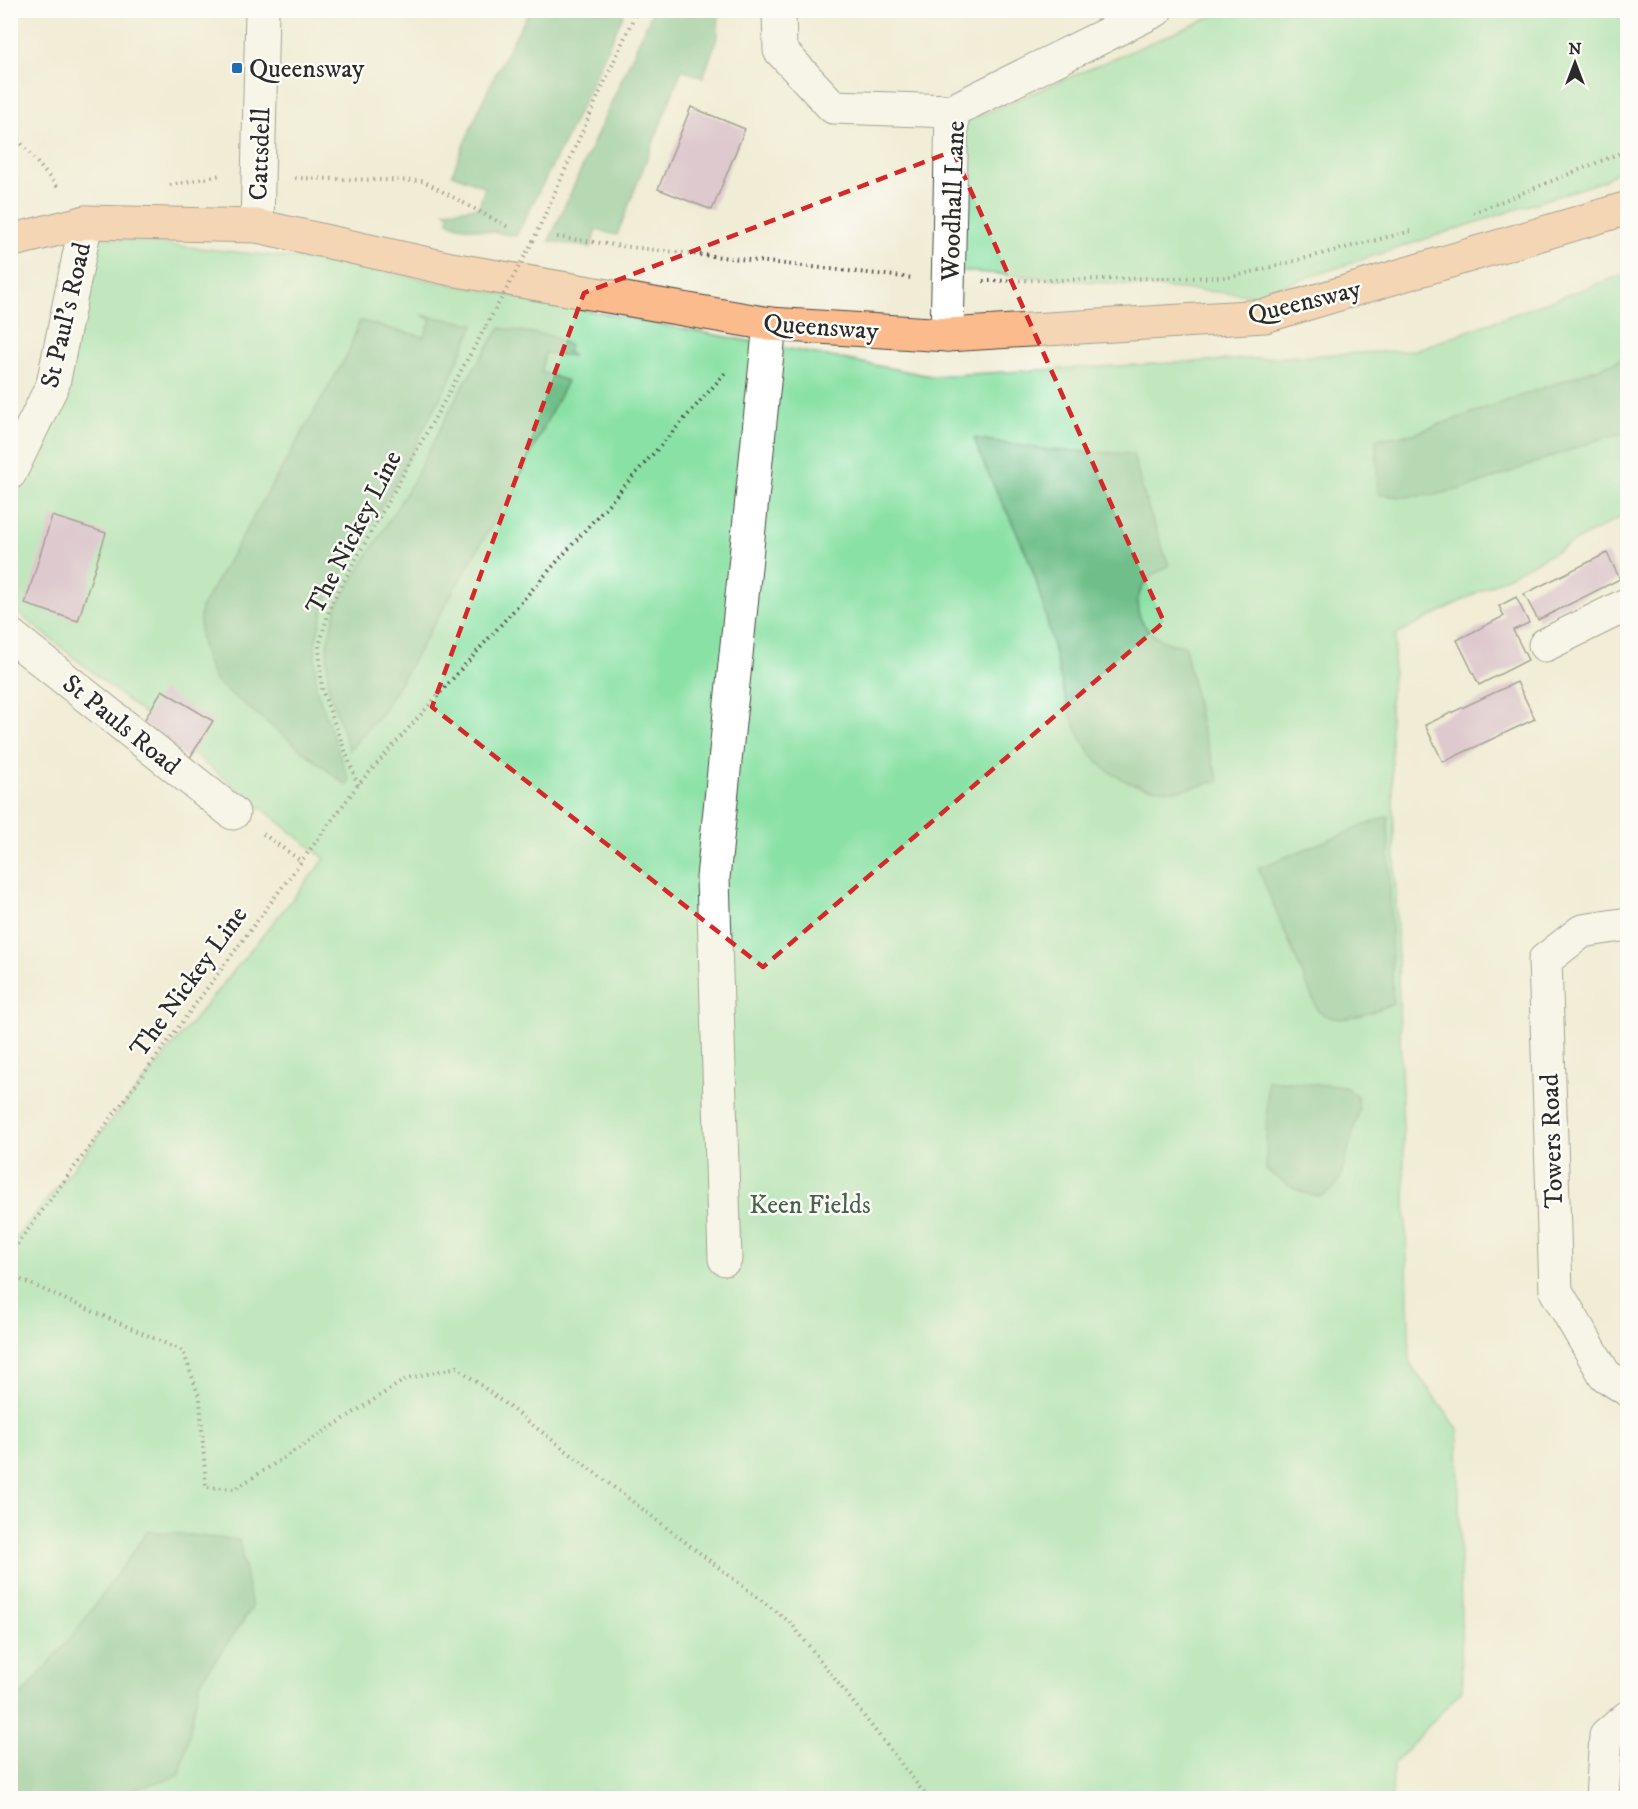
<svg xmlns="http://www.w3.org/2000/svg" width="1638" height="1809" viewBox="0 0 1638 1809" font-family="'IM FELL DW Pica',serif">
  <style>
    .green { fill: #8ae1a5; stroke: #5a8668; stroke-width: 1.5 }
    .forest { fill: #6fbf8a; stroke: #4d755a; stroke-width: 1.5 }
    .building { fill: #c79ec6 }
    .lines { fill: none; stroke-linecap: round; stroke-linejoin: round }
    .minor-casing { stroke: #494845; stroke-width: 35 }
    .major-casing { stroke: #494845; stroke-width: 35 }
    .path { stroke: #494845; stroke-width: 4; stroke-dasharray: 1.5 4.5; stroke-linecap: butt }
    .minor { stroke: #fff; stroke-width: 33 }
    .major { stroke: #fbbb8c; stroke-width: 33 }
    .path-bridge { stroke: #494845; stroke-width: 4; stroke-dasharray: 1.5 4.5; stroke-linecap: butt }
    .marked { fill: none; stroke: #d62828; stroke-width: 4.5; stroke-dasharray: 12 8; stroke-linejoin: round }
    .poi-dot { fill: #1f6fb2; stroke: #fdfcf7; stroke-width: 2 }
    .labels { text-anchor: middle; stroke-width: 5; stroke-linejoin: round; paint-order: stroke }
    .poi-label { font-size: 26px; fill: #2b2b2b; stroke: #fdfcf7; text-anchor: start }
    .street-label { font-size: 26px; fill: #2b2b2b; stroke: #fdfcf7 }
    .park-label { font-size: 26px; fill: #486250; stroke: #fdfcf7 }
  </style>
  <rect width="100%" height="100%" fill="#fdfcf7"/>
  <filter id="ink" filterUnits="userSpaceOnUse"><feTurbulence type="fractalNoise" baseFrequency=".0167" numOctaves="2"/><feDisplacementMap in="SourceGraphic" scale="12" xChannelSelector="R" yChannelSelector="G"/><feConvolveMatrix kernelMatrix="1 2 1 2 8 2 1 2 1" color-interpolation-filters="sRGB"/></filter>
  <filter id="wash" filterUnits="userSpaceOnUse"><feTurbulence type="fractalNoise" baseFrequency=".008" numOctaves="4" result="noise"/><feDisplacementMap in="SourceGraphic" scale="24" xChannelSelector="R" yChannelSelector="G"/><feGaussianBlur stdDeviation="1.35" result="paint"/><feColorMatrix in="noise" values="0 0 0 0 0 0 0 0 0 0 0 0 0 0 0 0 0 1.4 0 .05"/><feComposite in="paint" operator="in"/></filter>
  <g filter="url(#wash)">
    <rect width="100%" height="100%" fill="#f0ecd6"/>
    <path class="green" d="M 1225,11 L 1627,11 L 1627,165 L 1603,181 L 1254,295 L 949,270 L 946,130 Z
      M 96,237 L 339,263 L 931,376 L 1416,350 L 1627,273 L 1627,514 L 1396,635 L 1390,704 L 1410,1364 L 1458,1429 L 1462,1690 L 1393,1764 L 1392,1798 L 11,1798 L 10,1245 L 325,859 L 11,607 L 11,502 L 49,421 Z"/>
    <path class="forest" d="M 653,10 L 719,11 L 718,35 L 703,78 L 682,69 L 617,235 L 596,230 L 591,248 L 549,241 Z
      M 530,11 L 625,11 L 567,137 L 516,236 L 458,226 L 447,221 L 450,215 L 445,211 L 479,207 L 485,187 L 452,174 C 474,117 499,63 530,11 Z
      M 422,315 L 474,324 L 449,381 L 399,476 L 325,603 L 315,643 L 316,688 L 349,781 L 346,785 L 216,682 C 203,656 197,637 201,608 L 347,355 L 360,321 L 424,337 L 431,320 Z
      M 500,328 L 552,336 L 570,346 L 567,352 L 573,356 L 545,353 L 541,372 L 567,381 L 515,485 L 405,674 L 381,714 L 349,750 L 328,686 L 327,644 L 337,606 L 412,483 L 462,387 Z
      M 1627,355 L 1627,433 L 1605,437 L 1473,486 L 1435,495 L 1401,497 L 1378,494 L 1376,439 L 1413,434 L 1613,363 Z
      M 974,438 L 1048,450 L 1133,454 L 1145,499 L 1169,566 C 1159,571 1149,576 1143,586 C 1125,617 1155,646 1185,645 L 1201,726 L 1219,781 C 1205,784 1189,790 1174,790 C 1080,790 1069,716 1052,642 C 1046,616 1039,588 1030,563 C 1014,520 988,482 974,438 Z
      M 1388,816 L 1393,1004 C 1371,1011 1340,1029 1318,1011 L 1258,868 Z
      M 1267,1080 L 1345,1087 L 1357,1096 L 1359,1110 L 1340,1179 C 1322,1215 1289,1184 1266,1170 Z
      M 148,1531 L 239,1540 L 252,1608 L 200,1682 L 180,1775 L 114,1796 L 112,1798 L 11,1798 L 11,1707 L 74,1634 Z"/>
    <g id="blocks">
      <path class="building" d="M 691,107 L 745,129 L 712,210 L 658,189 Z
        M 52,516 L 106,533 L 78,621 L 25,604 Z
        M 1607,553 L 1620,579 L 1538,620 L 1524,594 Z
        M 1516,597 L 1529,623 L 1513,630 L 1528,660 L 1479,685 L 1457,640 L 1504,616 L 1499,606 Z
        M 1517,682 L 1535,719 L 1443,762 L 1425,725 Z
        M 162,690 L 213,721 L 189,759 L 139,729 Z"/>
    </g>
  </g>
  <g filter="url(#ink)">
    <use href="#blocks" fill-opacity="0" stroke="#494845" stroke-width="1.5"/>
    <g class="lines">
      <g class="minor-casing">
        <path id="minor" d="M 779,10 L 780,50 L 833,107 L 952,111
          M 257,226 L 262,10
          M 947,335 L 952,111 L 1156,10
          M 10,473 L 53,384 L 86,222
          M 10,635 L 233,813
          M 1545,645 L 1628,604
          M 1628,924 L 1582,931 L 1545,960 L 1556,1291 L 1605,1375 L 1628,1390
          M 725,1259 L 713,878 L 770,324
          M 1602,1798 L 1606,1736 L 1628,1717"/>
      </g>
      <g class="major-casing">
        <path id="major" d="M 10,241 L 86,222 L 257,226 L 451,269 L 770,324 L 947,335 L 1265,316 L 1628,208"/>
      </g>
      <path class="path" d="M 10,130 L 60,190
        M 295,178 L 423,181 L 510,228
        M 170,185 L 221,175
        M 1473,213 L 1628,150
        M 557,237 L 621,246 L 913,278
        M 533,241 L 637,10
        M 983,281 L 1232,277 L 1411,231
        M 358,785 L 322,690 L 319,646 L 331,604 L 486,326
        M 263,834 L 301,861
        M 10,1254 L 358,785 L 727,371
        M 10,1275 L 183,1351 L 200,1399 L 206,1487 L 235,1489 L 406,1379 L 457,1367 L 791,1623 L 928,1798"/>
      <use href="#minor" class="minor"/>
      <use href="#major" class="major"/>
      <path class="path-bridge" d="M 486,326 L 533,241"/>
    </g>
  </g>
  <path d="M0 0H1638V1809H0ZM 953,151 L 1164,622 L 763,967 L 432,707 L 584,293 Z" fill="#f0ecd6" fill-opacity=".55" fill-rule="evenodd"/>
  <path class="marked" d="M 953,151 L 1164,622 L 763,967 L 432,707 L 584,293 Z"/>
  <rect class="poi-dot" x="231" y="62" width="12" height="12" rx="3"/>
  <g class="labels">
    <g class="poi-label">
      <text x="249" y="77">Queensway</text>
    </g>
    <g class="street-label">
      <text transform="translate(259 154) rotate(-88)" y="9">Cattsdell</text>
      <text transform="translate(952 201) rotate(-88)" y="9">Woodhall Lane</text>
      <text transform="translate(1304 301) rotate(-14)" y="9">Queensway</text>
      <text transform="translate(65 315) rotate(-77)" y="9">St Paul's Road</text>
      <text transform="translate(821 326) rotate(4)" y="9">Queensway</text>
      <text transform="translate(353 532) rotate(-63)" y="9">The Nickey Line</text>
      <text transform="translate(122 724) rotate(39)" y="9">St Pauls Road</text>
      <text transform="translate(188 981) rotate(-54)" y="9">The Nickey Line</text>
      <text transform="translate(1551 1141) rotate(-92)" y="9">Towers Road</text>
    </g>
    <g class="park-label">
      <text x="810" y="1213">Keen Fields</text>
    </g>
  </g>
  <rect width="1638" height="1809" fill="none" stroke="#fdfcf7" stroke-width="36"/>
  <g transform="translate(1575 63)" stroke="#fdfcf7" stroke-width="4.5" paint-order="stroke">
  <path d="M0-4.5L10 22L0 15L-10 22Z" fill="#2b2b2b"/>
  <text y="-9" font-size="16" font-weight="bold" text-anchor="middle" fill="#2b2b2b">N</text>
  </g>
</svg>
